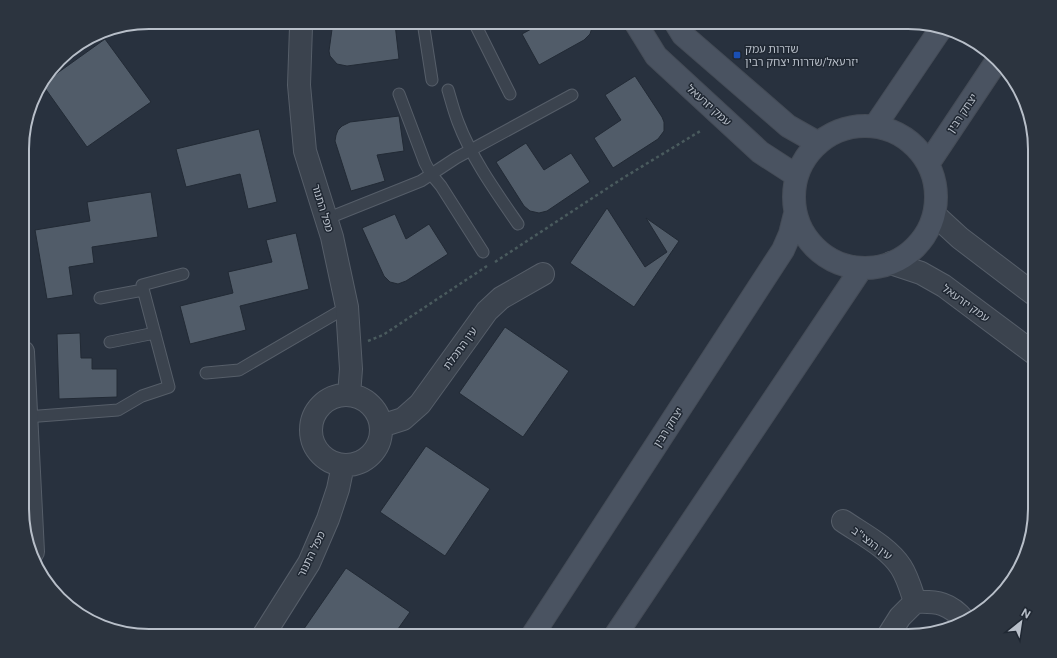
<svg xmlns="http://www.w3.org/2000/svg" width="1057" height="658" viewBox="0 0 1057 658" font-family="'Public Sans','Noto Sans Hebrew',sans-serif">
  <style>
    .building { fill: #515c69; stroke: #222a35 }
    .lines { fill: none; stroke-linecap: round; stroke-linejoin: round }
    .service-casing { stroke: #565e69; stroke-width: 13 }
    .minor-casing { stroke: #565e69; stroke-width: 24 }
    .tertiary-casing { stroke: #565e69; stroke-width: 24 }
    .secondary-casing { stroke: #454c57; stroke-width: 24 }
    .path { stroke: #4a5b5e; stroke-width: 2.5; stroke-dasharray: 3 3; stroke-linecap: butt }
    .service { stroke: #3b434e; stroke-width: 11 }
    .minor { stroke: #3b434e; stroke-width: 22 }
    .tertiary { stroke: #3b434e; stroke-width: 22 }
    .secondary { stroke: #4a5361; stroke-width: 22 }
    .transit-dot { fill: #1a4fb4; stroke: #202833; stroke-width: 1.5 }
    .labels { text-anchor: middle; stroke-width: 3; stroke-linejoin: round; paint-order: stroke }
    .poi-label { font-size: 11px; fill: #b8bfc9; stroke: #202833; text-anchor: start }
    .street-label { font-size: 11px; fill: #b8bfc9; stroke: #202833 }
    .rim { fill: none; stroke: #b8bfc9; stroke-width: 2 }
  </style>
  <rect width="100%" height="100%" fill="#28313e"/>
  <path class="building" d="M 333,22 L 367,22 L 361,29 L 395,24 L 399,59 L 347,66 L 337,64 L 330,56 L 329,51 Z
    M 544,22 L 549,22 L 562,26 L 563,22 L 594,22 L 590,34 L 584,40 L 539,65 L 522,34 Z
    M 105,39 L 151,102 L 87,147 L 42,84 Z
    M 635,76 L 662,117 L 664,122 L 664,131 L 658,139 L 613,168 L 594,138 L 621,120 L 605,95 Z
    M 399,116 L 404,151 L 377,155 L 385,181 L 351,191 L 335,141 L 336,135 L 338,130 L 342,126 L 350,122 Z
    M 259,129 L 277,202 L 248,209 L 240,174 L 186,187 L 176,149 Z
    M 526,143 L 544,170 L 571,153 L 590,182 L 547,211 L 539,213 L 530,211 L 524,206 L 496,162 Z
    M 151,192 L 158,237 L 92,247 L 94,263 L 69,267 L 73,295 L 47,299 L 35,230 L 90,221 L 87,202 Z
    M 607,208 L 645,267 L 667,252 L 646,218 L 679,241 L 634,307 L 570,263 Z
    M 395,214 L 406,239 L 429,224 L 448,254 L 406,281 L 398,284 L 390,282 L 384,276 L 362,228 Z
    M 296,233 L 309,289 L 240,306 L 246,330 L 190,344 L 180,306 L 233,293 L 228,272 L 272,262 L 266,240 Z
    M 505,327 L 569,371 L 523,437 L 459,393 Z
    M 80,333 L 81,358 L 92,358 L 92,369 L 117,369 L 117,397 L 59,399 L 57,334 Z
    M 426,446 L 490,489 L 445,556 L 380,512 Z
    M 346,568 L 410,612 L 393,636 L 299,636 Z"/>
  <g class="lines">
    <g class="service-casing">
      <path id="service" d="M 423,22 L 432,80
        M 474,22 L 510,94
        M 448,90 C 451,100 454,112 458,122 C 472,159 496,192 518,224
        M 399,94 L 425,163 L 431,174 L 441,186 L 483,252
        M 326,219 L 421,181 L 456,158 L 572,95
        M 100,298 L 143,290
        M 110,342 L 155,333
        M 206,373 L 239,370 L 347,307
        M 26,417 L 118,410 L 142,396 L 169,387 L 142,285 L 183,274"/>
    </g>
    <g class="minor-casing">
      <path id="minor" d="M 302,22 L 301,27 L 299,85 L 305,151 L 332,237 L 347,307 L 351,369 L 349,395
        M 23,352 L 33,552
        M311 430a35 35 0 1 1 70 0a35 35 0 1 1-70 0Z
        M 381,426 L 403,419 L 420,404 L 487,311 L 501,298 L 543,274
        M 843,521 C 862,534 888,547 901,567 C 908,578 911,590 915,602
        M 915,602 C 937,601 950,603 965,621
        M 263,636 L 309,563 L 328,519 L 338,489 L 343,465
        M 888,636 L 900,617 L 915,602"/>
    </g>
    <g class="tertiary-casing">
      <path id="tertiary" d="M 935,215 L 960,238 L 1035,295
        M 891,263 L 921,273 L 944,286 L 1035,354"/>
    </g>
    <g class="secondary-casing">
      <path id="secondary" d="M 635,22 L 656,56 L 760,152 L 797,176
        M 675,22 L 683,35 L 788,126 L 818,143
        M794 197a71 71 0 1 1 142 0a71 71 0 1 1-142 0Z
        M 875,126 L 942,27
        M 928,164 L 996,62
        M 532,636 L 783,250 L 790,234 L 795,214
        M 615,636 L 861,269"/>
    </g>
    <path class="path" d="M 495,262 L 623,178 L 702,130
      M 368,341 L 383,335 L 487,266"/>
    <use href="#service" class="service"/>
    <use href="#minor" class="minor"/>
    <use href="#tertiary" class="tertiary"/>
    <use href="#secondary" class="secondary"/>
  </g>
  <rect class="transit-dot" x="733" y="51" width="8" height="8" rx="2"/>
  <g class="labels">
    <g class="poi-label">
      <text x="745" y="53">שדרות עמק<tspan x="745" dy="13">יזרעאל/שדרות יצחק רבין</tspan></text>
    </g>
    <g class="street-label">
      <text transform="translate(709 105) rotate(42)" y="4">עמק יזרעאל</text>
      <text transform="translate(962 113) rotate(-56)" y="4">יצחק רבין</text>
      <text transform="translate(323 208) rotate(73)" y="4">מפל התנור</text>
      <text transform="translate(966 303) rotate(36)" y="4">עמק יזרעאל</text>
      <text transform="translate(460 348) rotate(-54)" y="4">עין התכלת</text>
      <text transform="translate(668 427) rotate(-57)" y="4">יצחק רבין</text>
      <text transform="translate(872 543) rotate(37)" y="4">עין הנצי"ב</text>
      <text transform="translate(311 554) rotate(-64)" y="4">מפל התנור</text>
    </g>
  </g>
  <path d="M0 0H1057V658H0ZM149 29H908A120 120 0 0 1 1028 149V509A120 120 0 0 1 908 629H149A120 120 0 0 1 29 509V149A120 120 0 0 1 149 29Z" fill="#2c343f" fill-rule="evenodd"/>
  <path class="rim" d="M149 29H908A120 120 0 0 1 1028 149V509A120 120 0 0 1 908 629H149A120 120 0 0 1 29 509V149A120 120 0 0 1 149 29Z"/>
  <g transform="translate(1021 622) rotate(30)" stroke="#202833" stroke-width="3" paint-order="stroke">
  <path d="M0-3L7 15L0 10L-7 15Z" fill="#b8bfc9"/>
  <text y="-6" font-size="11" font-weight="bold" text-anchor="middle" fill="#b8bfc9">N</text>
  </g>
</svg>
